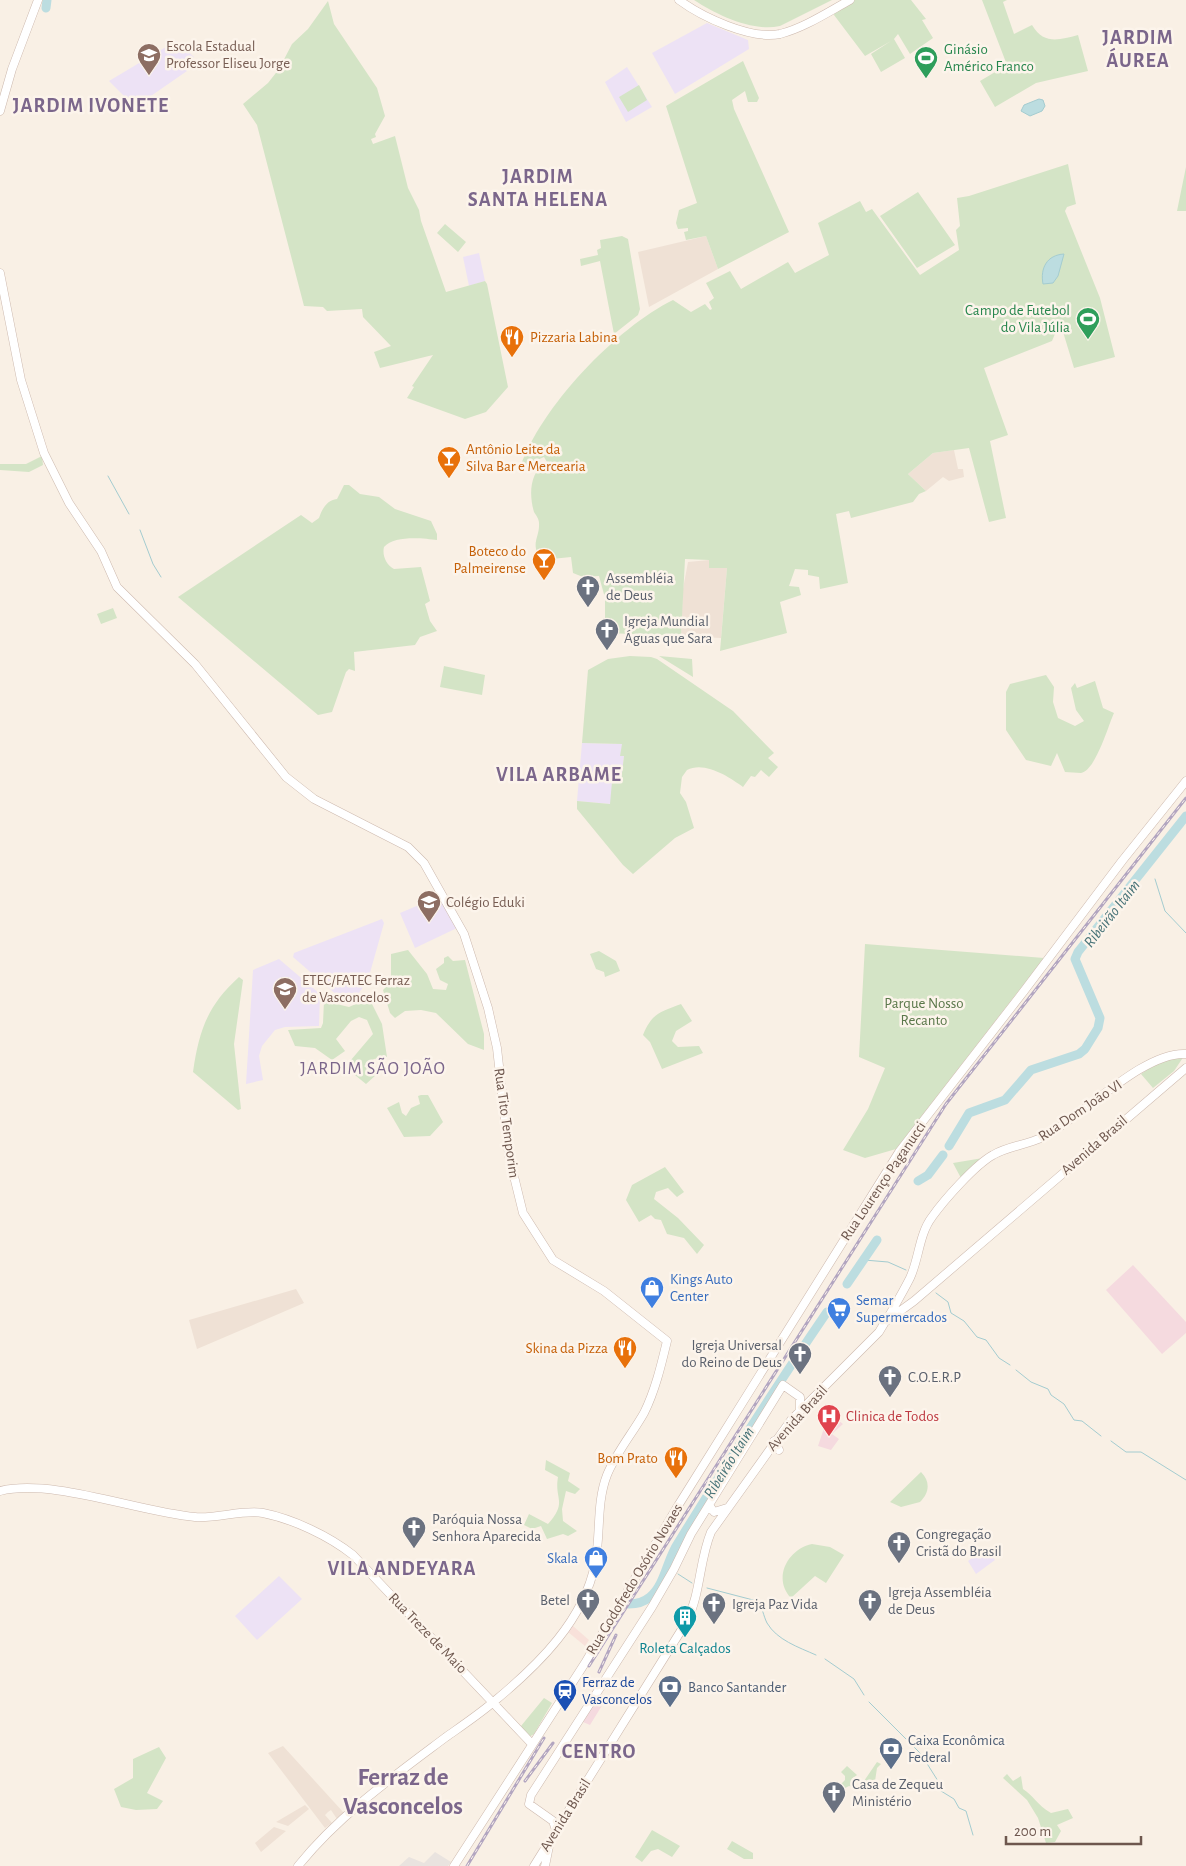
<svg xmlns="http://www.w3.org/2000/svg" width="1186" height="1866" viewBox="0 0 1186 1866" font-family="'Alegreya Sans',sans-serif">
  <style>
    .residential { fill: #efe1d5 }
    .commercial { fill: #f8e1da }
    .industrial { fill: #e9e3df }
    .education { fill: #ede2f5 }
    .medical { fill: #f5dadf }
    .green { fill: #d4e4c6 }
    .water { fill: #bcdde0; stroke: #a4ccd0 }
    .lines { fill: none; stroke-linecap: round; stroke-linejoin: round }
    .stream { stroke: #a4ccd0; stroke-width: 1 }
    .river { stroke: #bcdde0; stroke-width: 9 }
    .secondary-casing { stroke: #cdb9ae; stroke-width: 9 }
    .secondary { stroke: #fff; stroke-width: 8 }
    .rail-casing { stroke: #b2a5c0; stroke-width: 3 }
    .rail { stroke: #fcf4eb; stroke-width: 1; stroke-dasharray: 4; stroke-linecap: butt }
    .labels { text-anchor: middle; stroke-width: 5; stroke-linejoin: round; paint-order: stroke }
    .education-label { font-size: 15px; fill: #785e54; stroke: #fcf4eb; text-anchor: start }
    .leisure-label { font-size: 15px; fill: #27864d; stroke: #fcf4eb; text-anchor: start }
    .food-label { font-size: 15px; fill: #c56008; stroke: #fcf4eb; text-anchor: end }
    .worship-label { font-size: 15px; fill: #5b616d; stroke: #fcf4eb; text-anchor: start }
    .park-label { font-size: 15px; fill: #5b784b; stroke: #fcf4eb }
    .street-label { font-size: 15px; fill: #6e574e; stroke: #fcf4eb }
    .shop-label { font-size: 15px; fill: #366cbe; stroke: #fcf4eb; text-anchor: start }
    .health-label { font-size: 15px; fill: #be3a42; stroke: #fcf4eb; text-anchor: start }
    .culture-label { font-size: 15px; fill: #0d838f; stroke: #fcf4eb }
    .transit-label { font-size: 15px; fill: #164399; stroke: #fcf4eb; text-anchor: start }
    .service-label { font-size: 15px; fill: #4e5e75; stroke: #fcf4eb; text-anchor: start }
    .water-label { font-size: 16px; font-style: italic; fill: #477378; stroke: #fcf4eb }
    .quarter-label { font-size: 18px; letter-spacing: 1px; fill: #7b668b; stroke: #fcf4eb }
    .district-label { font-size: 20px; font-weight: bold; letter-spacing: 1px; fill: #7b668b; stroke: #fcf4eb }
    .town-label { font-size: 25px; font-weight: bold; fill: #7b668b; stroke: #fcf4eb }
  </style>
  <rect width="100%" height="100%" fill="#f9f0e5"/>
  <path class="residential" d="M 706,236 L 718,269 L 649,307 L 638,252 Z
    M 954,450 L 958,469 L 963,469 L 964,477 L 949,481 L 943,477 L 926,491 L 908,474 L 933,453 Z
    M 709,560 L 727,568 L 721,638 L 681,636 L 683,589 L 688,562 Z
    M 296,1289 L 304,1303 L 197,1349 L 189,1320 Z
    M 283,1746 L 344,1813 L 337,1819 L 331,1810 L 328,1812 L 325,1815 L 332,1823 L 325,1828 L 268,1753 Z
    M 305,1805 L 309,1809 L 288,1826 L 276,1822 Z
    M 274,1827 L 286,1831 L 261,1852 L 255,1843 Z"/>
  <path class="commercial" d="M 573,1626 L 589,1640 L 585,1646 L 568,1632 Z"/>
  <path class="industrial" d="M 435,1852 L 451,1862 L 448,1866 L 399,1866 L 409,1857 L 424,1863 Z"/>
  <path class="education" d="M 707,23 L 748,40 L 749,49 L 675,94 L 652,53 Z
    M 176,41 L 194,57 L 182,63 L 187,71 L 135,107 L 109,81 Z
    M 627,67 L 652,107 L 626,122 L 605,82 Z
    M 479,253 L 485,281 L 469,286 L 463,257 Z
    M 582,743 L 622,744 L 624,756 L 621,781 L 611,804 L 577,801 Z
    M 438,897 L 443,899 L 457,928 L 415,948 L 400,913 Z
    M 382,919 L 384,923 L 368,980 L 356,997 L 345,999 L 338,996 L 293,957 L 294,953 Z
    M 279,959 L 320,994 L 319,1026 L 285,1027 L 275,1030 L 262,1046 L 259,1056 L 263,1080 L 246,1084 L 253,970 Z
    M 986,1547 L 995,1560 L 976,1574 L 968,1561 Z
    M 279,1576 L 302,1599 L 257,1640 L 235,1616 Z"/>
  <path class="medical" d="M 1133,1265 L 1186,1322 L 1186,1333 L 1162,1354 L 1106,1290 Z
    M 838,1420 L 843,1424 L 832,1434 L 839,1439 L 831,1450 L 818,1446 L 825,1425 Z
    M 599,1695 L 606,1699 L 590,1725 L 583,1722 Z"/>
  <path class="green" d="M 694,0 L 832,0 L 780,26 C 752,32 717,15 694,0 Z
    M 855,0 L 911,0 L 926,19 L 922,20 L 933,38 L 910,54 L 898,34 L 894,39 L 905,58 L 881,72 L 871,54 L 891,41 L 865,56 L 834,15 L 835,10 Z
    M 982,0 L 1007,0 L 1003,2 L 1014,34 L 1032,25 C 1044,45 1059,40 1078,35 L 1088,71 L 1036,83 L 995,107 L 980,81 L 1007,65 Z
    M 328,1 L 334,24 L 377,88 L 385,116 L 375,134 L 376,137 L 371,139 L 373,144 L 395,136 L 408,188 L 419,210 L 421,221 L 446,292 L 485,281 L 487,284 L 508,387 L 486,412 L 465,419 L 407,398 L 414,387 L 412,386 L 433,355 L 380,368 L 374,352 L 391,346 L 363,317 L 362,309 L 327,311 L 323,307 L 304,306 L 257,125 L 243,104 L 268,83 L 279,69 L 292,44 L 308,29 Z
    M 743,61 L 759,98 L 757,102 L 748,102 L 745,91 L 732,100 L 734,109 L 789,232 L 718,269 L 706,236 L 686,240 L 684,232 L 688,231 L 688,228 L 678,229 L 676,223 L 679,210 L 697,203 L 666,106 Z
    M 639,85 L 647,100 L 628,112 L 619,97 Z
    M 1068,164 L 1076,204 L 1067,207 L 1065,211 L 1100,298 L 1115,357 L 1074,368 L 1060,322 L 1052,341 L 984,368 L 1008,435 L 990,441 L 1006,518 L 989,522 L 969,448 L 933,453 L 908,474 L 926,491 L 919,494 L 913,502 L 851,518 L 849,511 L 836,514 L 848,583 L 820,589 L 819,577 L 808,575 L 808,570 L 795,569 L 789,586 L 799,587 L 801,595 L 780,602 L 787,633 L 720,651 L 727,568 L 709,568 L 709,560 L 685,559 L 681,636 L 608,633 L 605,627 L 605,598 L 599,576 L 583,577 L 573,573 L 571,557 L 542,560 C 529,544 540,538 539,523 C 539,519 536,515 534,512 C 529,495 529,472 547,462 L 544,457 L 520,468 C 540,408 616,328 673,300 L 691,312 L 705,304 L 710,310 L 712,309 L 709,302 L 714,298 L 706,283 L 730,271 L 741,289 L 788,262 L 795,273 L 829,255 L 818,223 L 860,201 L 866,212 L 872,209 L 920,275 L 959,250 L 956,230 L 960,226 L 957,198 L 969,196 Z
    M 1186,167 L 1186,211 L 1177,211 Z
    M 918,192 L 955,245 L 917,268 L 880,216 Z
    M 445,224 L 466,242 L 458,252 L 437,233 Z
    M 622,236 L 628,239 L 640,309 L 638,315 L 614,334 L 600,261 L 581,266 L 580,259 L 598,255 L 597,250 L 601,248 L 600,240 Z
    M 42,456 L 43,465 L 29,472 L 0,470 L 0,464 L 26,464 Z
    M 344,485 L 349,485 L 360,494 L 379,497 L 395,509 L 431,521 L 437,534 L 437,540 C 423,538 394,535 384,547 C 382,555 386,565 394,569 L 421,567 L 430,601 L 425,604 L 430,621 L 437,631 L 420,637 L 415,645 L 354,652 L 355,671 L 349,669 L 346,672 L 332,712 L 318,715 L 178,597 L 301,515 L 312,523 L 319,518 C 322,509 327,500 337,499 Z
    M 113,608 L 117,618 L 101,624 L 97,614 Z
    M 630,656 L 651,657 L 657,659 L 733,711 L 774,753 L 768,758 L 778,767 L 769,777 L 761,770 L 755,777 L 751,776 L 743,787 C 729,777 705,761 687,770 L 682,777 L 680,793 L 686,802 L 694,828 L 675,838 L 633,874 L 623,865 L 577,809 L 577,801 L 610,804 L 612,782 L 621,781 L 624,756 L 620,756 L 622,744 L 582,743 L 588,670 L 608,659 Z
    M 659,656 L 692,659 L 693,677 Z
    M 444,666 L 485,675 L 482,695 L 440,687 Z
    M 1046,675 L 1054,687 L 1053,702 L 1058,718 L 1075,726 L 1084,721 L 1076,710 L 1071,688 L 1075,683 L 1077,688 L 1095,681 L 1103,708 L 1114,713 C 1108,726 1096,770 1081,773 C 1076,773 1070,772 1065,772 L 1057,753 L 1051,766 L 1026,760 L 1006,730 L 1006,692 L 1010,684 Z
    M 865,944 L 1044,958 L 896,1149 L 865,1158 L 843,1150 L 868,1109 L 885,1068 L 859,1057 Z
    M 408,950 L 427,974 L 433,989 L 446,990 L 448,984 L 440,980 L 436,969 L 444,963 L 444,958 L 448,956 L 453,961 L 465,960 L 484,1034 L 484,1050 L 468,1044 L 436,1013 L 421,1010 L 405,1011 L 395,1018 L 390,1013 L 383,990 L 391,982 L 391,954 Z
    M 599,951 L 616,961 L 620,971 L 605,977 L 604,972 L 596,969 L 590,954 Z
    M 239,977 L 243,980 L 234,1044 L 241,1109 L 238,1110 L 193,1072 C 199,1031 207,1006 239,977 Z
    M 369,998 L 382,1024 L 387,1057 L 374,1059 L 364,1066 L 376,1075 L 366,1084 L 345,1067 L 373,1034 L 367,1020 L 359,1017 L 351,1021 L 336,1039 L 345,1051 L 332,1060 L 315,1048 L 295,1046 L 288,1030 L 321,1028 L 323,1023 L 324,1001 L 349,1007 Z
    M 681,1004 L 692,1021 L 676,1031 L 672,1041 L 678,1047 L 699,1046 L 703,1053 L 662,1069 L 650,1042 L 643,1035 C 652,1013 660,1012 681,1004 Z
    M 1179,1055 L 1184,1056 L 1174,1071 L 1153,1088 L 1141,1074 L 1154,1065 Z
    M 421,1095 L 428,1095 L 443,1122 L 430,1136 L 404,1137 L 387,1108 L 399,1102 L 402,1113 L 406,1116 L 411,1108 L 420,1104 L 418,1096 Z
    M 989,1157 L 962,1180 L 953,1163 Z
    M 665,1167 L 684,1192 L 677,1197 L 668,1188 L 656,1192 L 654,1199 L 678,1218 L 704,1245 L 697,1254 L 684,1238 L 667,1234 L 661,1220 L 655,1219 L 651,1215 L 639,1222 L 626,1200 L 632,1185 Z
    M 546,1460 L 570,1473 L 568,1481 L 580,1489 L 575,1494 L 566,1491 L 562,1509 L 563,1521 L 577,1531 L 568,1536 L 563,1534 L 547,1539 L 541,1526 L 532,1529 L 524,1525 L 529,1514 L 548,1524 C 568,1501 554,1500 558,1477 L 545,1470 Z
    M 921,1472 C 931,1482 929,1493 920,1502 L 901,1507 L 890,1502 Z
    M 812,1544 L 830,1547 L 844,1555 L 826,1583 L 815,1576 L 791,1598 C 772,1578 788,1549 812,1544 Z
    M 544,1698 L 552,1703 L 534,1734 L 529,1737 L 521,1726 Z
    M 159,1747 L 166,1758 L 147,1793 L 163,1801 L 157,1809 L 136,1810 L 121,1807 L 114,1789 L 133,1778 L 133,1759 Z
    M 877,1762 L 881,1764 L 877,1768 L 874,1788 L 871,1782 L 868,1785 L 864,1781 Z
    M 847,1766 L 857,1775 L 852,1779 L 852,1787 L 849,1786 L 845,1788 L 845,1795 L 834,1796 L 831,1794 L 845,1780 L 845,1776 L 841,1772 Z
    M 1007,1774 L 1013,1781 L 1021,1776 L 1023,1789 C 1034,1796 1036,1804 1051,1813 L 1068,1809 L 1073,1818 L 1057,1825 L 1061,1831 L 1055,1842 L 1046,1843 L 1038,1818 L 1027,1800 L 1003,1778 Z
    M 652,1830 L 680,1846 L 672,1857 L 658,1849 L 651,1851 L 642,1862 L 635,1857 Z
    M 732,1841 L 753,1853 L 753,1859 L 744,1859 L 727,1849 Z"/>
  <path class="water" d="M 1039,99 L 1043,100 L 1045,106 L 1042,111 L 1030,116 L 1021,111 L 1024,105 Z
    M 1064,254 L 1058,276 L 1053,283 L 1043,284 C 1040,268 1047,255 1064,254 Z"/>
  <g class="lines">
    <path class="stream" d="M 108,476 L 129,514
      M 140,530 L 153,564 L 161,577
      M 1137,879 L 1140,879
      M 1155,879 L 1165,911 L 1186,933
      M 864,1260 L 888,1262 L 906,1270
      M 936,1293 L 948,1302 L 951,1313 L 964,1321 L 977,1337 L 986,1340 L 999,1358 L 1010,1365
      M 1016,1370 L 1031,1382 L 1048,1389 L 1051,1395 L 1064,1404 L 1074,1420 L 1082,1421 L 1101,1436
      M 1111,1441 L 1126,1452 L 1141,1452 L 1186,1480
      M 678,1574 L 692,1583
      M 707,1588 L 757,1601 C 763,1608 763,1615 767,1623 C 777,1640 798,1647 816,1655
      M 825,1659 L 854,1679 L 864,1695
      M 869,1702 L 921,1754 L 938,1781
      M 941,1791 L 954,1799 L 959,1808 L 966,1811 L 973,1835"/>
    <path class="river" d="M 46,8 L 47,0
      M 949,1146 L 969,1113 L 1005,1100 L 1031,1070 L 1079,1054 L 1085,1049 L 1098,1028 L 1100,1018 L 1075,959 L 1078,952 L 1186,816
      M 918,1181 L 928,1175 L 943,1155
      M 847,1284 L 877,1240
      M 629,1604 C 637,1604 644,1602 650,1597 C 665,1585 667,1559 678,1543 C 726,1465 775,1388 827,1312"/>
    <g class="secondary-casing">
      <path id="secondary" d="M 679,0 C 702,17 751,40 780,34 C 804,28 828,12 850,0
        M 0,111 L 12,69 L 38,0
        M 0,273 L 21,380 L 44,453 L 69,503 L 101,551 L 117,587 L 195,664 L 286,777 L 314,799 L 408,847 L 424,863 L 464,934 L 488,1008 L 497,1048 L 509,1156 L 523,1213 L 553,1260 L 604,1291 L 667,1341 C 661,1366 655,1391 644,1413 C 632,1434 616,1453 607,1475 C 596,1503 601,1535 595,1564 C 584,1620 539,1664 497,1699 C 481,1713 463,1725 446,1737 C 394,1776 339,1815 298,1866
        M 886,1321 C 894,1307 903,1292 910,1278 C 919,1259 919,1234 932,1217 C 944,1200 975,1165 993,1155 C 1008,1146 1027,1145 1043,1137 C 1081,1118 1143,1051 1186,1054
        M 774,1441 L 779,1450
        M 0,1491 C 52,1478 139,1512 195,1517 C 216,1519 245,1509 263,1513 C 293,1519 329,1536 353,1555 L 532,1744
        M 709,1505 L 714,1512 L 727,1508
        M 556,1830 L 553,1821 L 529,1804 L 531,1795 L 652,1607 L 674,1569 L 691,1534 L 783,1385 L 800,1397 L 800,1410
        M 454,1866 L 585,1663 L 676,1509 L 899,1152 L 1024,991 L 1122,861 L 1186,781
        M 534,1866 L 687,1621 C 701,1592 699,1561 711,1532 L 791,1420 L 879,1332 L 885,1322 L 914,1301 L 1186,1068
        M 545,1866 L 549,1846"/>
    </g>
    <use href="#secondary" class="secondary"/>
    <g class="rail-casing">
      <path id="rail" d="M 589,1666 L 946,1104 L 1186,798
        M 599,1672 L 616,1635
        M 525,1781 L 553,1743
        M 467,1866 L 544,1738"/>
    </g>
    <use href="#rail" class="rail"/>
  </g>
  <defs>
    <g id="school-pin" transform="scale(1.25)"><path d="M0 17L-7.5 6A9.5 9.5 0 1 1 7.5 6Z" fill="#8d6e63" stroke="#fcf4eb"/><path d="M0-5L7-2L0 1L-7-2ZM-4 1L0 2.5L4 1V4Q0 6-4 4Z" fill="#fff"/></g>
    <g id="stadium-pin" transform="scale(1.25)"><path d="M0 17L-7.5 6A9.5 9.5 0 1 1 7.5 6Z" fill="#2e9e5b" stroke="#fcf4eb"/><path d="M0-5a6.5 5 0 1 0 0 10a6.5 5 0 1 0 0-10ZM-3.5-1.8h7v3.6h-7Z" fill="#fff"/></g>
    <g id="restaurant-pin" transform="scale(1.25)"><path d="M0 17L-7.5 6A9.5 9.5 0 1 1 7.5 6Z" fill="#e8710a" stroke="#fcf4eb"/><path d="M-5-6h1v4h1v-4h1v4h1v-4h1v5L-1.5 .5V6h-2V.5L-5-1ZM5-6V6H3V1.5H1.5Q1.5-4 5-6Z" fill="#fff"/></g>
    <g id="bar-pin" transform="scale(1.25)"><path d="M0 17L-7.5 6A9.5 9.5 0 1 1 7.5 6Z" fill="#e8710a" stroke="#fcf4eb"/><path d="M-6-5H6L.8 .8V4.5H3.5V6h-7V4.5H-.8V.8Z" fill="#fff"/></g>
    <g id="church-pin" transform="scale(1.25)"><path d="M0 17L-7.5 6A9.5 9.5 0 1 1 7.5 6Z" fill="#6b7280" stroke="#fcf4eb"/><path d="M-1.2-6h2.4v3.5h3.3v2.4h-3.3V6h-2.4V-.1h-3.3v-2.4h3.3Z" fill="#fff"/></g>
    <g id="university-pin" transform="scale(1.25)"><path d="M0 17L-7.5 6A9.5 9.5 0 1 1 7.5 6Z" fill="#8d6e63" stroke="#fcf4eb"/><path d="M0-5L7-2L0 1L-7-2ZM-4 1L0 2.5L4 1V4Q0 6-4 4Z" fill="#fff"/></g>
    <g id="shop-pin" transform="scale(1.25)"><path d="M0 17L-7.5 6A9.5 9.5 0 1 1 7.5 6Z" fill="#3f7fe0" stroke="#fcf4eb"/><path d="M-5-2.5h2.3a2.7 3.5 0 0 1 5.4 0H5L5.5 6h-11ZM-1.5-2.5h3a1.5 2.3 0 0 0-3 0Z" fill="#fff"/></g>
    <g id="supermarket-pin" transform="scale(1.25)"><path d="M0 17L-7.5 6A9.5 9.5 0 1 1 7.5 6Z" fill="#3f7fe0" stroke="#fcf4eb"/><path d="M-6-5.5h2.5l.6 2H6L4.5 2H-2.5L-4.4-4H-6ZM-1.5 3.2a1.3 1.3 0 1 0 .1 0ZM3 3.2a1.3 1.3 0 1 0 .1 0Z" fill="#fff"/></g>
    <g id="hospital-pin" transform="scale(1.25)"><path d="M0 17L-7.5 6A9.5 9.5 0 1 1 7.5 6Z" fill="#e0444e" stroke="#fcf4eb"/><path d="M-5-5h3v3.5h4V-5h3V5h-3V1.5h-4V5h-3Z" fill="#fff"/></g>
    <g id="building-pin" transform="scale(1.25)"><path d="M0 17L-7.5 6A9.5 9.5 0 1 1 7.5 6Z" fill="#0f9aa8" stroke="#fcf4eb"/><path d="M-4-6H4V6H1V3H-1V6H-4ZM-2.5-4.3h1.7v1.8h-1.7ZM.8-4.3h1.7v1.8H.8ZM-2.5-1h1.7V.8h-1.7ZM.8-1h1.7V.8H.8Z" fill="#fff"/></g>
    <g id="bank-pin" transform="scale(1.25)"><path d="M0 17L-7.5 6A9.5 9.5 0 1 1 7.5 6Z" fill="#5c6f8a" stroke="#fcf4eb"/><path d="M-6-4H6V4H-6ZM0-2.3a2.3 2.3 0 1 0 0 4.6a2.3 2.3 0 1 0 0-4.6Z" fill="#fff"/></g>
    <g id="station-pin" transform="scale(1.25)"><path d="M0 17L-7.5 6A9.5 9.5 0 1 1 7.5 6Z" fill="#1a4fb4" stroke="#fcf4eb"/><path d="M-3-6H3Q5-6 5-4V2Q5 4 3 4L4.5 6H3L1.5 4h-3L-3 6H-4.5L-3 4Q-5 4-5 2V-4Q-5-6-3-6ZM-3.5-4v3h7v-3ZM-3.5 1v1.5H-2V1ZM2 1v1.5H3.5V1Z" fill="#fff"/></g>
  </defs>
  <g fill-rule="evenodd">
    <use href="#school-pin" x="149" y="55"/>
    <use href="#stadium-pin" x="926" y="58"/>
    <use href="#stadium-pin" x="1088" y="319"/>
    <use href="#restaurant-pin" x="512" y="337"/>
    <use href="#bar-pin" x="449" y="458"/>
    <use href="#bar-pin" x="544" y="560"/>
    <use href="#church-pin" x="588" y="587"/>
    <use href="#church-pin" x="607" y="630"/>
    <use href="#school-pin" x="429" y="902"/>
    <use href="#university-pin" x="285" y="989"/>
    <use href="#shop-pin" x="652" y="1288"/>
    <use href="#supermarket-pin" x="839" y="1309"/>
    <use href="#restaurant-pin" x="625" y="1348"/>
    <use href="#church-pin" x="800" y="1354"/>
    <use href="#church-pin" x="890" y="1377"/>
    <use href="#hospital-pin" x="829" y="1416"/>
    <use href="#restaurant-pin" x="676" y="1458"/>
    <use href="#church-pin" x="414" y="1528"/>
    <use href="#church-pin" x="899" y="1543"/>
    <use href="#shop-pin" x="596" y="1558"/>
    <use href="#church-pin" x="588" y="1600"/>
    <use href="#church-pin" x="870" y="1601"/>
    <use href="#church-pin" x="714" y="1604"/>
    <use href="#building-pin" x="685" y="1617"/>
    <use href="#bank-pin" x="670" y="1687"/>
    <use href="#station-pin" x="565" y="1691"/>
    <use href="#bank-pin" x="891" y="1749"/>
    <use href="#church-pin" x="834" y="1793"/>
  </g>
  <g class="labels">
    <g class="education-label">
      <text x="166" y="51">Escola Estadual<tspan x="166" dy="17">Professor Eliseu Jorge</tspan></text>
      <text x="446" y="907">Colégio Eduki</text>
      <text x="302" y="985">ETEC/FATEC Ferraz<tspan x="302" dy="17">de Vasconcelos</tspan></text>
    </g>
    <g class="leisure-label">
      <text x="944" y="54">Ginásio<tspan x="944" dy="17">Américo Franco</tspan></text>
      <text x="1070" y="315" text-anchor="end">Campo de Futebol<tspan x="1070" dy="17">do Vila Júlia</tspan></text>
    </g>
    <g class="food-label">
      <text x="530" y="342" text-anchor="start">Pizzaria Labina</text>
      <text x="466" y="454" text-anchor="start">Antônio Leite da<tspan x="466" dy="17">Silva Bar e Mercearia</tspan></text>
      <text x="526" y="556">Boteco do<tspan x="526" dy="17">Palmeirense</tspan></text>
      <text x="608" y="1353">Skina da Pizza</text>
      <text x="658" y="1463">Bom Prato</text>
    </g>
    <g class="worship-label">
      <text x="606" y="583">Assembléia<tspan x="606" dy="17">de Deus</tspan></text>
      <text x="624" y="626">Igreja Mundial<tspan x="624" dy="17">Águas que Sara</tspan></text>
      <text x="782" y="1350" text-anchor="end">Igreja Universal<tspan x="782" dy="17">do Reino de Deus</tspan></text>
      <text x="908" y="1382">C.O.E.R.P</text>
      <text x="432" y="1524">Paróquia Nossa<tspan x="432" dy="17">Senhora Aparecida</tspan></text>
      <text x="916" y="1539">Congregação<tspan x="916" dy="17">Cristã do Brasil</tspan></text>
      <text x="888" y="1597">Igreja Assembléia<tspan x="888" dy="17">de Deus</tspan></text>
      <text x="570" y="1605" text-anchor="end">Betel</text>
      <text x="732" y="1609">Igreja Paz Vida</text>
      <text x="852" y="1789">Casa de Zequeu<tspan x="852" dy="17">Ministério</tspan></text>
    </g>
    <g class="park-label">
      <text x="924" y="1008">Parque Nosso<tspan x="924" dy="17">Recanto</tspan></text>
    </g>
    <g class="street-label">
      <text transform="translate(1080 1110) rotate(-34)" y="5">Rua Dom João VI</text>
      <text transform="translate(507 1123) rotate(82)" y="5">Rua Tito Temporim</text>
      <text transform="translate(1094 1145) rotate(-41)" y="5">Avenida Brasil</text>
      <text transform="translate(883 1181) rotate(-56)" y="5">Rua Lourenço Paganucci</text>
      <text transform="translate(797 1418) rotate(-48)" y="5">Avenida Brasil</text>
      <text transform="translate(634 1579) rotate(-59)" y="5">Rua Godofredo Osório Novaes</text>
      <text transform="translate(428 1633) rotate(46)" y="5">Rua Treze de Maio</text>
      <text transform="translate(565 1815) rotate(-58)" y="5">Avenida Brasil</text>
    </g>
    <g class="shop-label">
      <text x="670" y="1284">Kings Auto<tspan x="670" dy="17">Center</tspan></text>
      <text x="856" y="1305">Semar<tspan x="856" dy="17">Supermercados</tspan></text>
      <text x="578" y="1563" text-anchor="end">Skala</text>
    </g>
    <g class="health-label">
      <text x="846" y="1421">Clinica de Todos</text>
    </g>
    <g class="culture-label">
      <text x="685" y="1653">Roleta Calçados</text>
    </g>
    <g class="transit-label">
      <text x="582" y="1687">Ferraz de<tspan x="582" dy="17">Vasconcelos</tspan></text>
    </g>
    <g class="service-label">
      <text x="688" y="1692">Banco Santander</text>
      <text x="908" y="1745">Caixa Econômica<tspan x="908" dy="17">Federal</tspan></text>
    </g>
    <g class="water-label">
      <text transform="translate(1111 913) rotate(-52)" y="6">Ribeirão Itaim</text>
      <text transform="translate(728 1462) rotate(-58)" y="6">Ribeirão Itaim</text>
    </g>
    <g class="quarter-label">
      <text x="373" y="1074">JARDIM SÃO JOÃO</text>
    </g>
    <g class="district-label">
      <text x="1138" y="44">JARDIM<tspan x="1138" dy="23">ÁUREA</tspan></text>
      <text x="91" y="112">JARDIM IVONETE</text>
      <text x="538" y="183">JARDIM<tspan x="538" dy="23">SANTA HELENA</tspan></text>
      <text x="559" y="781">VILA ARBAME</text>
      <text x="402" y="1575">VILA ANDEYARA</text>
      <text x="599" y="1758">CENTRO</text>
    </g>
    <g class="town-label">
      <text x="403" y="1785">Ferraz de<tspan x="403" dy="29">Vasconcelos</tspan></text>
    </g>
  </g>
  <path d="M1006 1836v8h135v-8" fill="none" stroke="#6e574e" stroke-width="2.5"/>
  <text x="1014" y="1836" font-size="15" fill="#6e574e" stroke="#fcf4eb" stroke-width="4" paint-order="stroke">200 m</text>
</svg>
